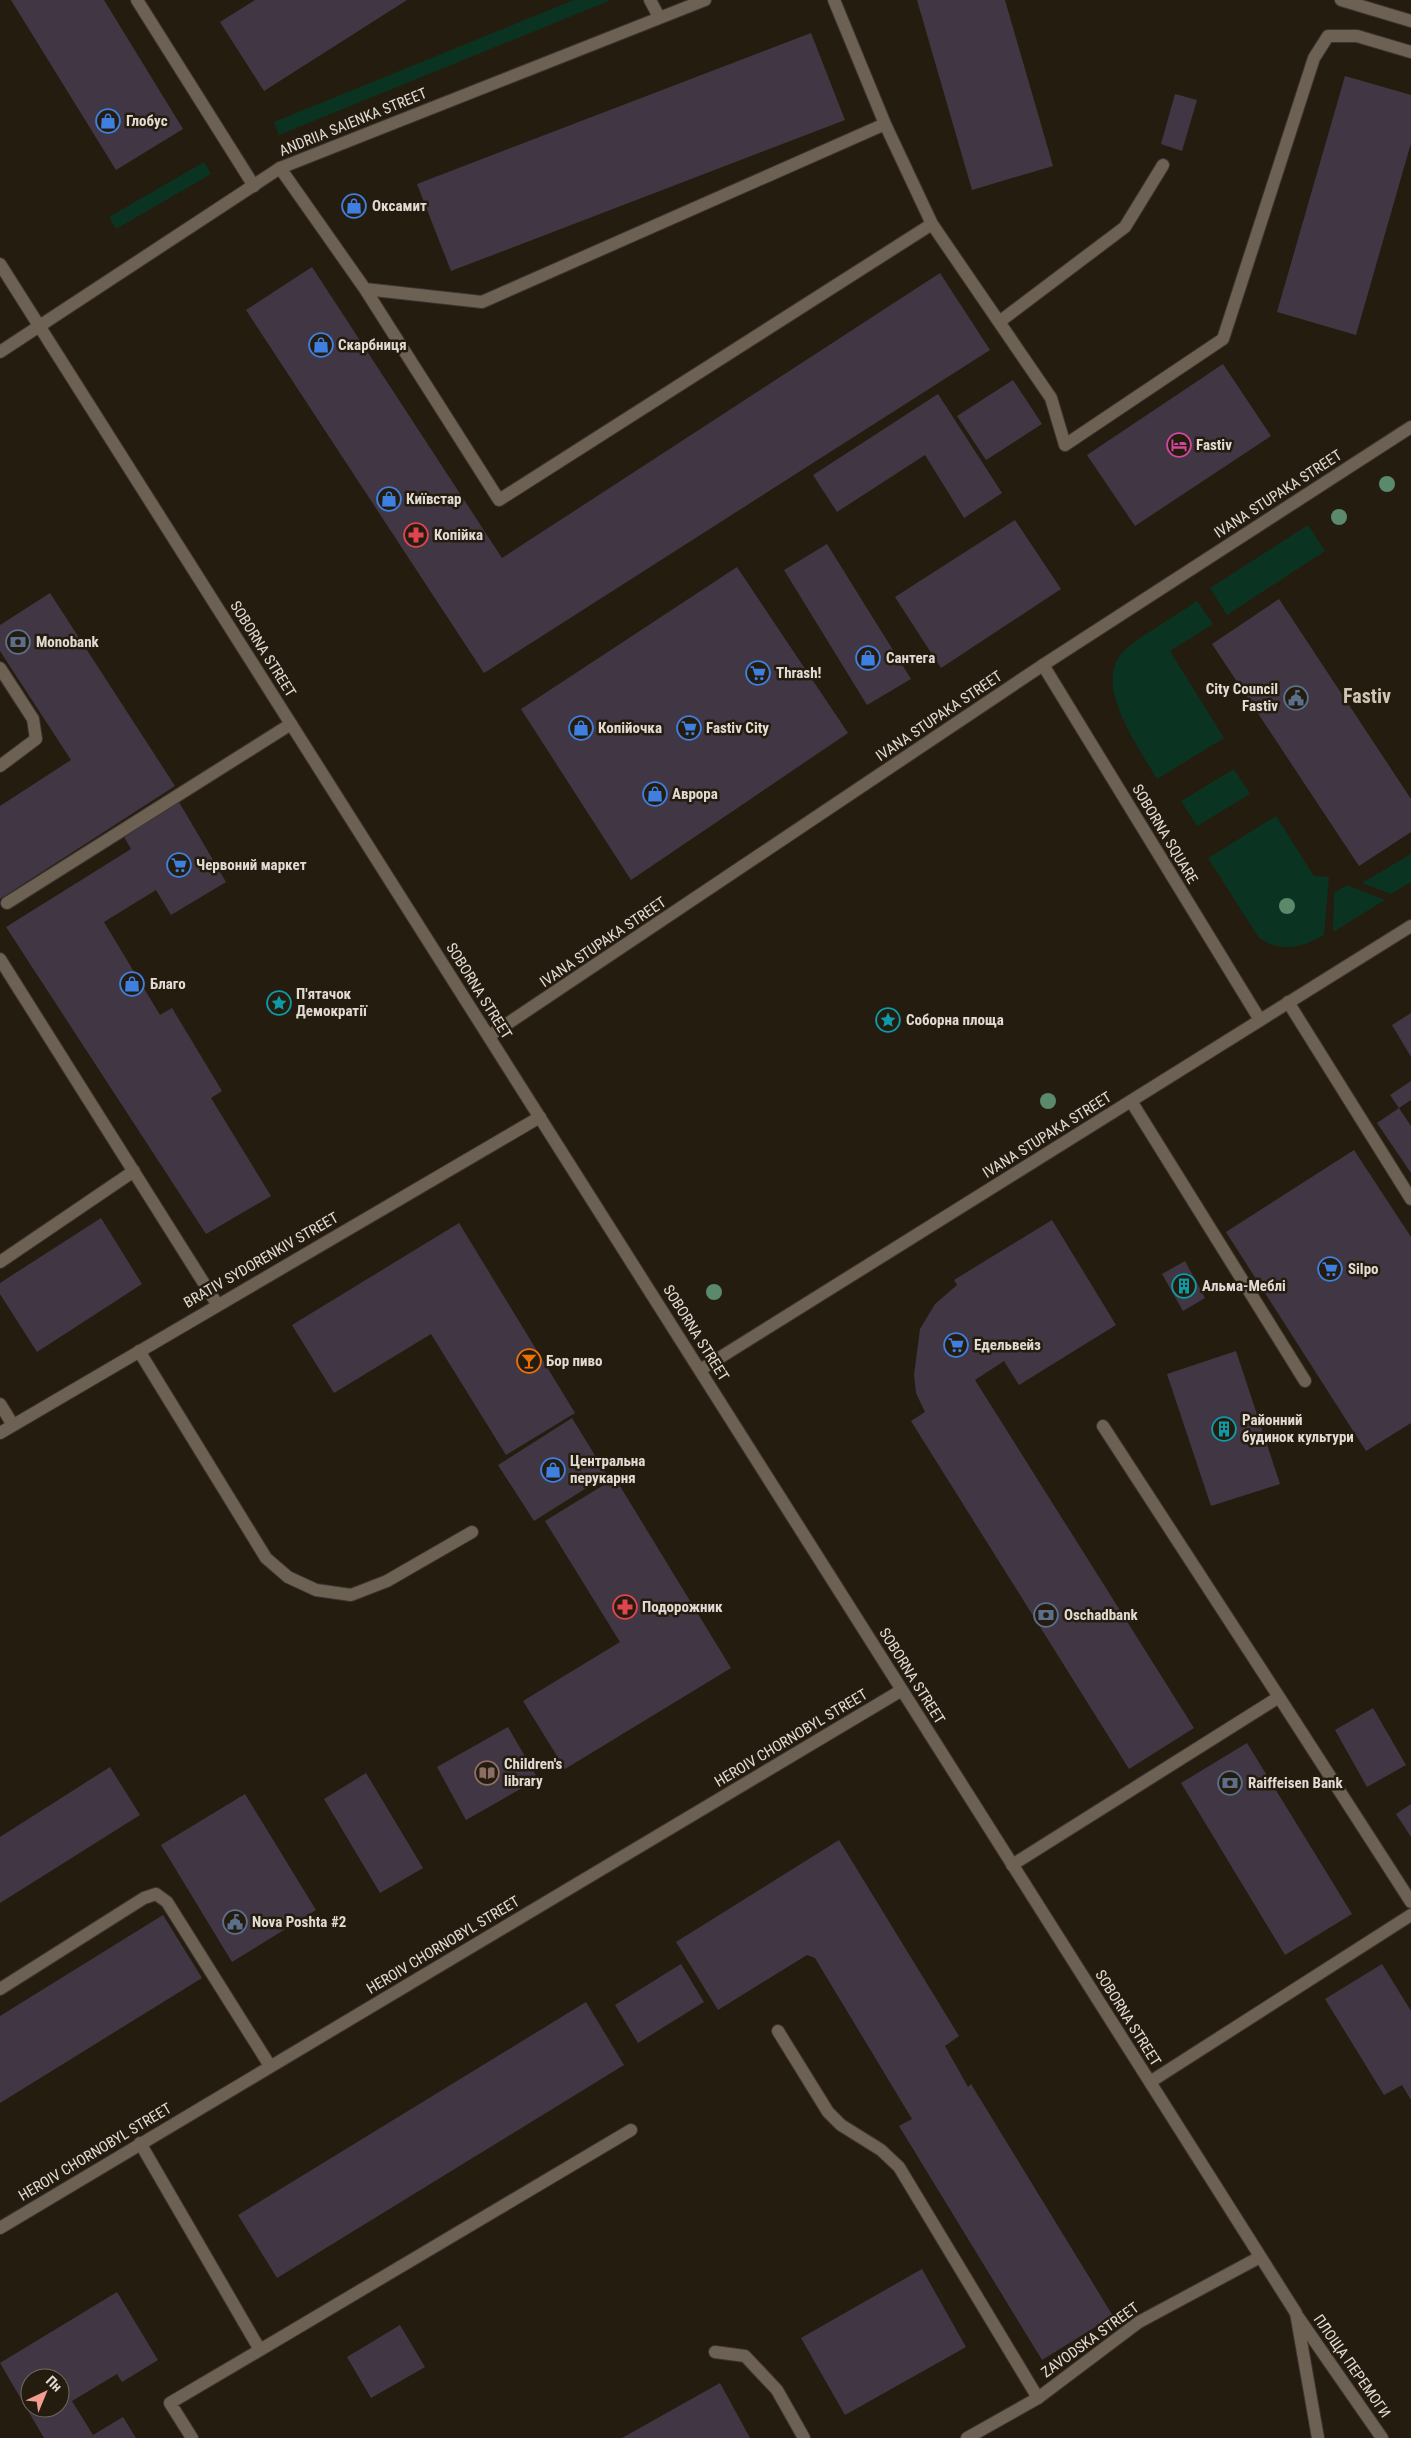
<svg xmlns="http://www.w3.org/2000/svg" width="1411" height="2438" viewBox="0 0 1411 2438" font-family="'Roboto Condensed',sans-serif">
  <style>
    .green { fill: #0b3322 }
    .building { fill: #413744; fill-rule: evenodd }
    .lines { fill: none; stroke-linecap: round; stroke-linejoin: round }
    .lane-casing { stroke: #3d352f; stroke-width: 14 }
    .street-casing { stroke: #3d352f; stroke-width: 14 }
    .secondary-casing { stroke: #3d352f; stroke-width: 14 }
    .lane { stroke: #6d6153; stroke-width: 12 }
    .street { stroke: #6d6153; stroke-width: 12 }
    .secondary { stroke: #6d6153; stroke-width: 12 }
    .tree { fill: #5b896b }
    .labels { text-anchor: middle; stroke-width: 5; stroke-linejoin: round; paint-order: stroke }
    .poi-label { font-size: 15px; font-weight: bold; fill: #e2dbd4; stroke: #251c10; text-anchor: start }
    .street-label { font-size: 15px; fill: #e2dbd4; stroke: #251c10 }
    .district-label { font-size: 20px; font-weight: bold; fill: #d1c4b5; stroke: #251c10 }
  </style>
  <rect width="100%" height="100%" fill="#251c10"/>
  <path class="green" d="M 574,0 L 611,0 L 279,135 L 274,122 Z
    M 204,162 L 211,174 L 116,229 L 109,217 Z
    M 1308,525 L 1325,551 L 1227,615 L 1210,588 Z
    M 1197,601 L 1213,624 L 1170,651 L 1224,738 L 1157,779 C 1139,747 1088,680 1127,648 C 1148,631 1174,617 1197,601 Z
    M 1234,769 L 1250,794 L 1197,826 L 1181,801 Z
    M 1276,816 L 1314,876 L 1329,877 L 1324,935 C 1300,948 1283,953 1259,938 L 1208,858 Z
    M 1411,854 L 1411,882 L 1391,894 L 1362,883 Z
    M 1347,885 L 1385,900 L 1333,932 L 1334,893 Z"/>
  <path class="building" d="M 11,0 L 104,0 L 183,129 L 116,170 Z
    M 255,0 L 407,0 L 264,91 L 220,22 Z
    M 917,0 L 1005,0 L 1053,166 L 972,190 Z
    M 811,33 L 845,120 L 451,271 L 417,184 Z
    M 1345,76 L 1411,95 L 1411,143 L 1356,335 L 1277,312 Z
    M 1175,94 L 1197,100 L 1182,151 L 1161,144 Z
    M 312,267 L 502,558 L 940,273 L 990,350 L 484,673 L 246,310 Z
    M 1223,364 L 1271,436 L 1135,526 L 1087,455 Z
    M 1013,380 L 1042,424 L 986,460 L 957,416 Z
    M 938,394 L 1002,493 L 964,518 L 925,455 L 837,512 L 813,475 Z
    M 1015,520 L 1061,589 L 941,668 L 895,597 Z
    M 827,544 L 911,679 L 867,705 L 784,570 Z
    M 737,567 L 848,733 L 631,880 L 521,709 Z
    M 50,593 L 175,786 L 0,899 L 0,806 L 71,760 L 0,651 L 0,625 Z
    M 1279,599 L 1411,799 L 1411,832 L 1359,866 L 1212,644 Z
    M 179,802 L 226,882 L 171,915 L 156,890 L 104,922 L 160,1015 L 172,1008 L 222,1091 L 211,1098 L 271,1196 L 206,1234 L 6,927 L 131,849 L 123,835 Z
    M 1411,1013 L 1411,1057 L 1392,1025 Z
    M 1411,1081 L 1411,1100 L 1399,1108 L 1390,1095 Z
    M 1399,1108 L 1411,1126 L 1411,1173 L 1377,1123 Z
    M 1354,1150 L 1411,1237 L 1411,1423 L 1366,1451 L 1226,1232 Z
    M 101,1218 L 142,1284 L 37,1352 L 0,1294 L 0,1283 Z
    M 1052,1220 L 1116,1325 L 1019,1385 L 1004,1361 L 975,1380 L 1194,1728 L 1129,1769 L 911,1421 L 925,1412 L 916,1393 L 914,1375 L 920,1329 L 935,1304 L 957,1285 L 954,1280 Z
    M 459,1223 L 575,1413 L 506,1455 L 431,1334 L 334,1393 L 292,1325 Z
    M 1185,1261 L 1205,1298 L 1183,1311 L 1162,1274 Z
    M 1236,1351 L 1280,1484 L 1211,1506 L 1167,1374 Z
    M 572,1418 L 607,1475 L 534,1521 L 498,1465 Z
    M 615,1478 L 731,1668 L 565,1769 L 523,1701 L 620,1642 L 545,1521 Z
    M 1373,1708 L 1406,1765 L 1367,1787 L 1335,1730 Z
    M 508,1727 L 538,1779 L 466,1820 L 437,1767 Z
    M 1247,1743 L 1352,1914 L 1285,1955 L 1181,1783 Z
    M 110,1767 L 140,1815 L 0,1903 L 0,1837 Z
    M 366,1773 L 423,1868 L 380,1893 L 324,1799 Z
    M 245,1794 L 316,1910 L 232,1962 L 161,1845 Z
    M 1411,1804 L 1411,1837 L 1396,1814 Z
    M 839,1840 L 959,2036 L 945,2046 L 968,2087 L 971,2084 L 1113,2316 L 1042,2360 L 899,2126 L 912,2119 L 815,1958 L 807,1955 L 718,2010 L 676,1942 Z
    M 163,1915 L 202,1978 L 0,2103 L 0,2016 Z
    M 681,1964 L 704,2002 L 638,2043 L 615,2005 Z
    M 1382,1964 L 1411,2011 L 1411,2100 L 1402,2085 L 1384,2095 L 1325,1999 Z
    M 586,2002 L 624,2065 L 277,2278 L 238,2215 Z
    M 922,2269 L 966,2347 L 845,2415 L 801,2338 Z
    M 117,2292 L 158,2360 L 122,2382 L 117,2374 L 72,2401 L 93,2435 L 123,2417 L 136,2438 L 44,2438 L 0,2363 ZM 30,2378 L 60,2378 L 60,2408 L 30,2408 Z
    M 400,2325 L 425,2367 L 371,2398 L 347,2357 Z
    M 720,2383 L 750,2438 L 622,2438 Z"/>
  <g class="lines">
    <g class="lane-casing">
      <path id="lane" d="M 137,0 L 254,186
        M 650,0 L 659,17
        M 834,0 L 885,124 L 932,224 L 1051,398 L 1065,445 L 1223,339 L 1314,58 L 1328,36 L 1357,36 L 1411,52
        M 1341,0 L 1411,21
        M 280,168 L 365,289 L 499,500 L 932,224
        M 365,289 L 482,302 L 885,124
        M 999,322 L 1125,227 L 1163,165
        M 0,668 L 33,719 L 36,739 L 0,766
        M 7,903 L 291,724
        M 0,959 L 217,1304
        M 1288,1002 L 1411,1199
        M 1131,1101 L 1305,1381
        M 0,1262 L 134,1171
        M 139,1351 L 266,1558 L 288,1577 L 316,1590 L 351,1595 L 387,1581 L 472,1532
        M 0,1404 L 13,1425
        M 1103,1426 L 1279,1697
        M 1012,1865 L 1279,1697 L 1411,1902
        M 0,1989 L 144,1898 L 156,1894 L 167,1902 L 270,2066
        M 778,2031 L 828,2112 L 841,2125 L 881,2150 L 899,2167 L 1038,2398
        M 1150,2082 L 1411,1915
        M 140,2143 L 260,2350 L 631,2130
        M 715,2352 L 745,2356 L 777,2390 L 804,2438
        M 192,2438 L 170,2403 L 260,2350"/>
    </g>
    <g class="street-casing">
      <path id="street" d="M 1043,665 L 1260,1020
        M 0,1433 L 540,1117
        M 967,2438 L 1038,2398 L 1139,2322 L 1260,2257"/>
    </g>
    <g class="secondary-casing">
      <path id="secondary" d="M 0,264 L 1296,2313 L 1318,2438
        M 0,352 L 280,168 L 705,0
        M 489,1036 L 1043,665 L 1411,427
        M 700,1370 L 1411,926
        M 0,2228 L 902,1690
        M 1298,2317 L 1382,2438"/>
    </g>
    <use href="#lane" class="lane"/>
    <use href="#street" class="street"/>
    <use href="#secondary" class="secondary"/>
  </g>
  <g class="tree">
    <circle cx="1387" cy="484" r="8"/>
    <circle cx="1339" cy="517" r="8"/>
    <circle cx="1287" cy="906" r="8"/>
    <circle cx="1048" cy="1101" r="8"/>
    <circle cx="714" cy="1292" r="8"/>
  </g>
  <defs>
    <g id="shop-ring" transform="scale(1.25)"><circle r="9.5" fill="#251c10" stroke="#3f7fe0" stroke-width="1.5"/><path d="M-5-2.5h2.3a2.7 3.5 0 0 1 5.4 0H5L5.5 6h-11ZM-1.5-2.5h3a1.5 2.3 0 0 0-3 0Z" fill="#3f7fe0"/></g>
    <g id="hotel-ring" transform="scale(1.25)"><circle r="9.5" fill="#251c10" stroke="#d1479c" stroke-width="1.5"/><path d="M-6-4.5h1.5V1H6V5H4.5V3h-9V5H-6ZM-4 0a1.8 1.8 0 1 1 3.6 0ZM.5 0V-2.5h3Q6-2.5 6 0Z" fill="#d1479c"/></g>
    <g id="pharmacy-ring" transform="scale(1.25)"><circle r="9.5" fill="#251c10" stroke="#e0444e" stroke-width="1.5"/><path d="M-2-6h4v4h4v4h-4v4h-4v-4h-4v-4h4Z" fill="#e0444e"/></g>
    <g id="bank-ring" transform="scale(1.25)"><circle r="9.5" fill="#251c10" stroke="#5c6f8a" stroke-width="1.5"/><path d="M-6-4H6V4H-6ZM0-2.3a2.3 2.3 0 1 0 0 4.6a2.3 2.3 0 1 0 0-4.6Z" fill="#5c6f8a"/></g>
    <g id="supermarket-ring" transform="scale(1.25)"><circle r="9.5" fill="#251c10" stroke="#3f7fe0" stroke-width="1.5"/><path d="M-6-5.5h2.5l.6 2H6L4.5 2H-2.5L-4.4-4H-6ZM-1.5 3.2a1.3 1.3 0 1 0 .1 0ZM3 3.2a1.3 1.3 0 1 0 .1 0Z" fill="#3f7fe0"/></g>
    <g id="civic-ring" transform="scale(1.25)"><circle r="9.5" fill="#251c10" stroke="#5c6f8a" stroke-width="1.5"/><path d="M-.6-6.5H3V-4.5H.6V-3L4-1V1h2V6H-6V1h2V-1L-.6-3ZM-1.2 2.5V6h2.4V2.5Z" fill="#5c6f8a"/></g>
    <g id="sight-ring" transform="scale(1.25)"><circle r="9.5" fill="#251c10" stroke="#0f9aa8" stroke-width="1.5"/><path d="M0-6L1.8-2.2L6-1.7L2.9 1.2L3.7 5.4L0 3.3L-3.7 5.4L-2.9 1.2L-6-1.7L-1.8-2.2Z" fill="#0f9aa8"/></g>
    <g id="building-ring" transform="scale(1.25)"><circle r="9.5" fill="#251c10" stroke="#0f9aa8" stroke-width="1.5"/><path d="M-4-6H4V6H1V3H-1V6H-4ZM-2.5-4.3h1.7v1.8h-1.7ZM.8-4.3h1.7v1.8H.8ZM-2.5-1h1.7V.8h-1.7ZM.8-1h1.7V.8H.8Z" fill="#0f9aa8"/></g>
    <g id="bar-ring" transform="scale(1.25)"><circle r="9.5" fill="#251c10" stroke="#e8710a" stroke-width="1.5"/><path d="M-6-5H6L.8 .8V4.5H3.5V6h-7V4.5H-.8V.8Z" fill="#e8710a"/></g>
    <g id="library-ring" transform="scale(1.25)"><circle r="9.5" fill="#251c10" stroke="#8d6e63" stroke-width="1.5"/><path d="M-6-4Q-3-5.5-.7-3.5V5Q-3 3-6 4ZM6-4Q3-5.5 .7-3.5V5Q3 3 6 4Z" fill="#8d6e63"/></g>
  </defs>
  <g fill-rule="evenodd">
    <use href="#shop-ring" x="108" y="121"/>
    <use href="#shop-ring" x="354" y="206"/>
    <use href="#shop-ring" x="321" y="345"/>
    <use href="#hotel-ring" x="1179" y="445"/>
    <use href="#shop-ring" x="389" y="499"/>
    <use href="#pharmacy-ring" x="416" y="535"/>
    <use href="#bank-ring" x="18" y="642"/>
    <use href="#shop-ring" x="868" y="658"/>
    <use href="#supermarket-ring" x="758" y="673"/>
    <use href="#civic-ring" x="1296" y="698"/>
    <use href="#shop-ring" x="581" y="728"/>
    <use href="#supermarket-ring" x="689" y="728"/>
    <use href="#shop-ring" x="655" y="794"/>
    <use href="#supermarket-ring" x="179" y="865"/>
    <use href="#shop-ring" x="132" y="984"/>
    <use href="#sight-ring" x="279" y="1003"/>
    <use href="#sight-ring" x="888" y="1020"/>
    <use href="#supermarket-ring" x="1330" y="1269"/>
    <use href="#building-ring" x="1184" y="1286"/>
    <use href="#supermarket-ring" x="956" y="1345"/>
    <use href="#bar-ring" x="529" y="1361"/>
    <use href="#building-ring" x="1224" y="1429"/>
    <use href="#shop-ring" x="553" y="1470"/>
    <use href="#pharmacy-ring" x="625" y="1607"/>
    <use href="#bank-ring" x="1046" y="1615"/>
    <use href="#library-ring" x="487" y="1773"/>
    <use href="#bank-ring" x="1230" y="1783"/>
    <use href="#civic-ring" x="235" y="1922"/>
  </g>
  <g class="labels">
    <g class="poi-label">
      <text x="126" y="126">Глобус</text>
      <text x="372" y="211">Оксамит</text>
      <text x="338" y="350">Скарбниця</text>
      <text x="1196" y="450">Fastiv</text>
      <text x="406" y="504">Київстар</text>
      <text x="434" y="540">Копійка</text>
      <text x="36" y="647">Monobank</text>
      <text x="886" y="663">Сантега</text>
      <text x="776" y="678">Thrash!</text>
      <text x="1278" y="694" text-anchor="end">City Council<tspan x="1278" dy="17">Fastiv</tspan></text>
      <text x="598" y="733">Копійочка</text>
      <text x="706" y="733">Fastiv City</text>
      <text x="672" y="799">Аврора</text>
      <text x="196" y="870">Червоний маркет</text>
      <text x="150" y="989">Благо</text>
      <text x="296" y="999">П'ятачок<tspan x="296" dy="17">Демократії</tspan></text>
      <text x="906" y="1025">Соборна площа</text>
      <text x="1348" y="1274">Silpo</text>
      <text x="1202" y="1291">Альма-Меблі</text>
      <text x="974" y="1350">Едельвейз</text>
      <text x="546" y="1366">Бор пиво</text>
      <text x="1242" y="1425">Районний<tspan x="1242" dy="17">будинок культури</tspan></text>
      <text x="570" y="1466">Центральна<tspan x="570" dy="17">перукарня</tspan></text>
      <text x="642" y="1612">Подорожник</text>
      <text x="1064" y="1620">Oschadbank</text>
      <text x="504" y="1769">Children's<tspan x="504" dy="17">library</tspan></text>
      <text x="1248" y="1788">Raiffeisen Bank</text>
      <text x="252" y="1927">Nova Poshta #2</text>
    </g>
    <g class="street-label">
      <text transform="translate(353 122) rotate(-22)" y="5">ANDRIIA SAIENKA STREET</text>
      <text transform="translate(1278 494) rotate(-33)" y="5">IVANA STUPAKA STREET</text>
      <text transform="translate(263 649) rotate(58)" y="5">SOBORNA STREET</text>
      <text transform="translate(939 716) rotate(-34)" y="5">IVANA STUPAKA STREET</text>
      <text transform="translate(1165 834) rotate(59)" y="5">SOBORNA SQUARE</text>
      <text transform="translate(603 942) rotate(-34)" y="5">IVANA STUPAKA STREET</text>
      <text transform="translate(479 991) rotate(58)" y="5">SOBORNA STREET</text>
      <text transform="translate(1047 1135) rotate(-32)" y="5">IVANA STUPAKA STREET</text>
      <text transform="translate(261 1260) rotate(-30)" y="5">BRATIV SYDORENKIV STREET</text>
      <text transform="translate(696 1333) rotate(58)" y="5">SOBORNA STREET</text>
      <text transform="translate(912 1676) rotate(58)" y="5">SOBORNA STREET</text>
      <text transform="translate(791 1738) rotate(-31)" y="5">HEROIV CHORNOBYL STREET</text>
      <text transform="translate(443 1945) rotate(-31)" y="5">HEROIV CHORNOBYL STREET</text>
      <text transform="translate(1128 2018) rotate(58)" y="5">SOBORNA STREET</text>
      <text transform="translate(95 2152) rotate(-31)" y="5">HEROIV CHORNOBYL STREET</text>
      <text transform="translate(1090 2340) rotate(-36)" y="5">ZAVODSKA STREET</text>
      <text transform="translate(1352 2366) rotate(55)" y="5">ПЛОЩА ПЕРЕМОГИ</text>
    </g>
    <g class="district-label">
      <text x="1367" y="703">Fastiv</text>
    </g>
  </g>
  <g transform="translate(45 2393) rotate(44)"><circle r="24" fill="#251c10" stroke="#71685e"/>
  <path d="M0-4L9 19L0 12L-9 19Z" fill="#f59c90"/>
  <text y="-8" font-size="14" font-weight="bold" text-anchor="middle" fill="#e2dbd4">Пн</text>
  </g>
</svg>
